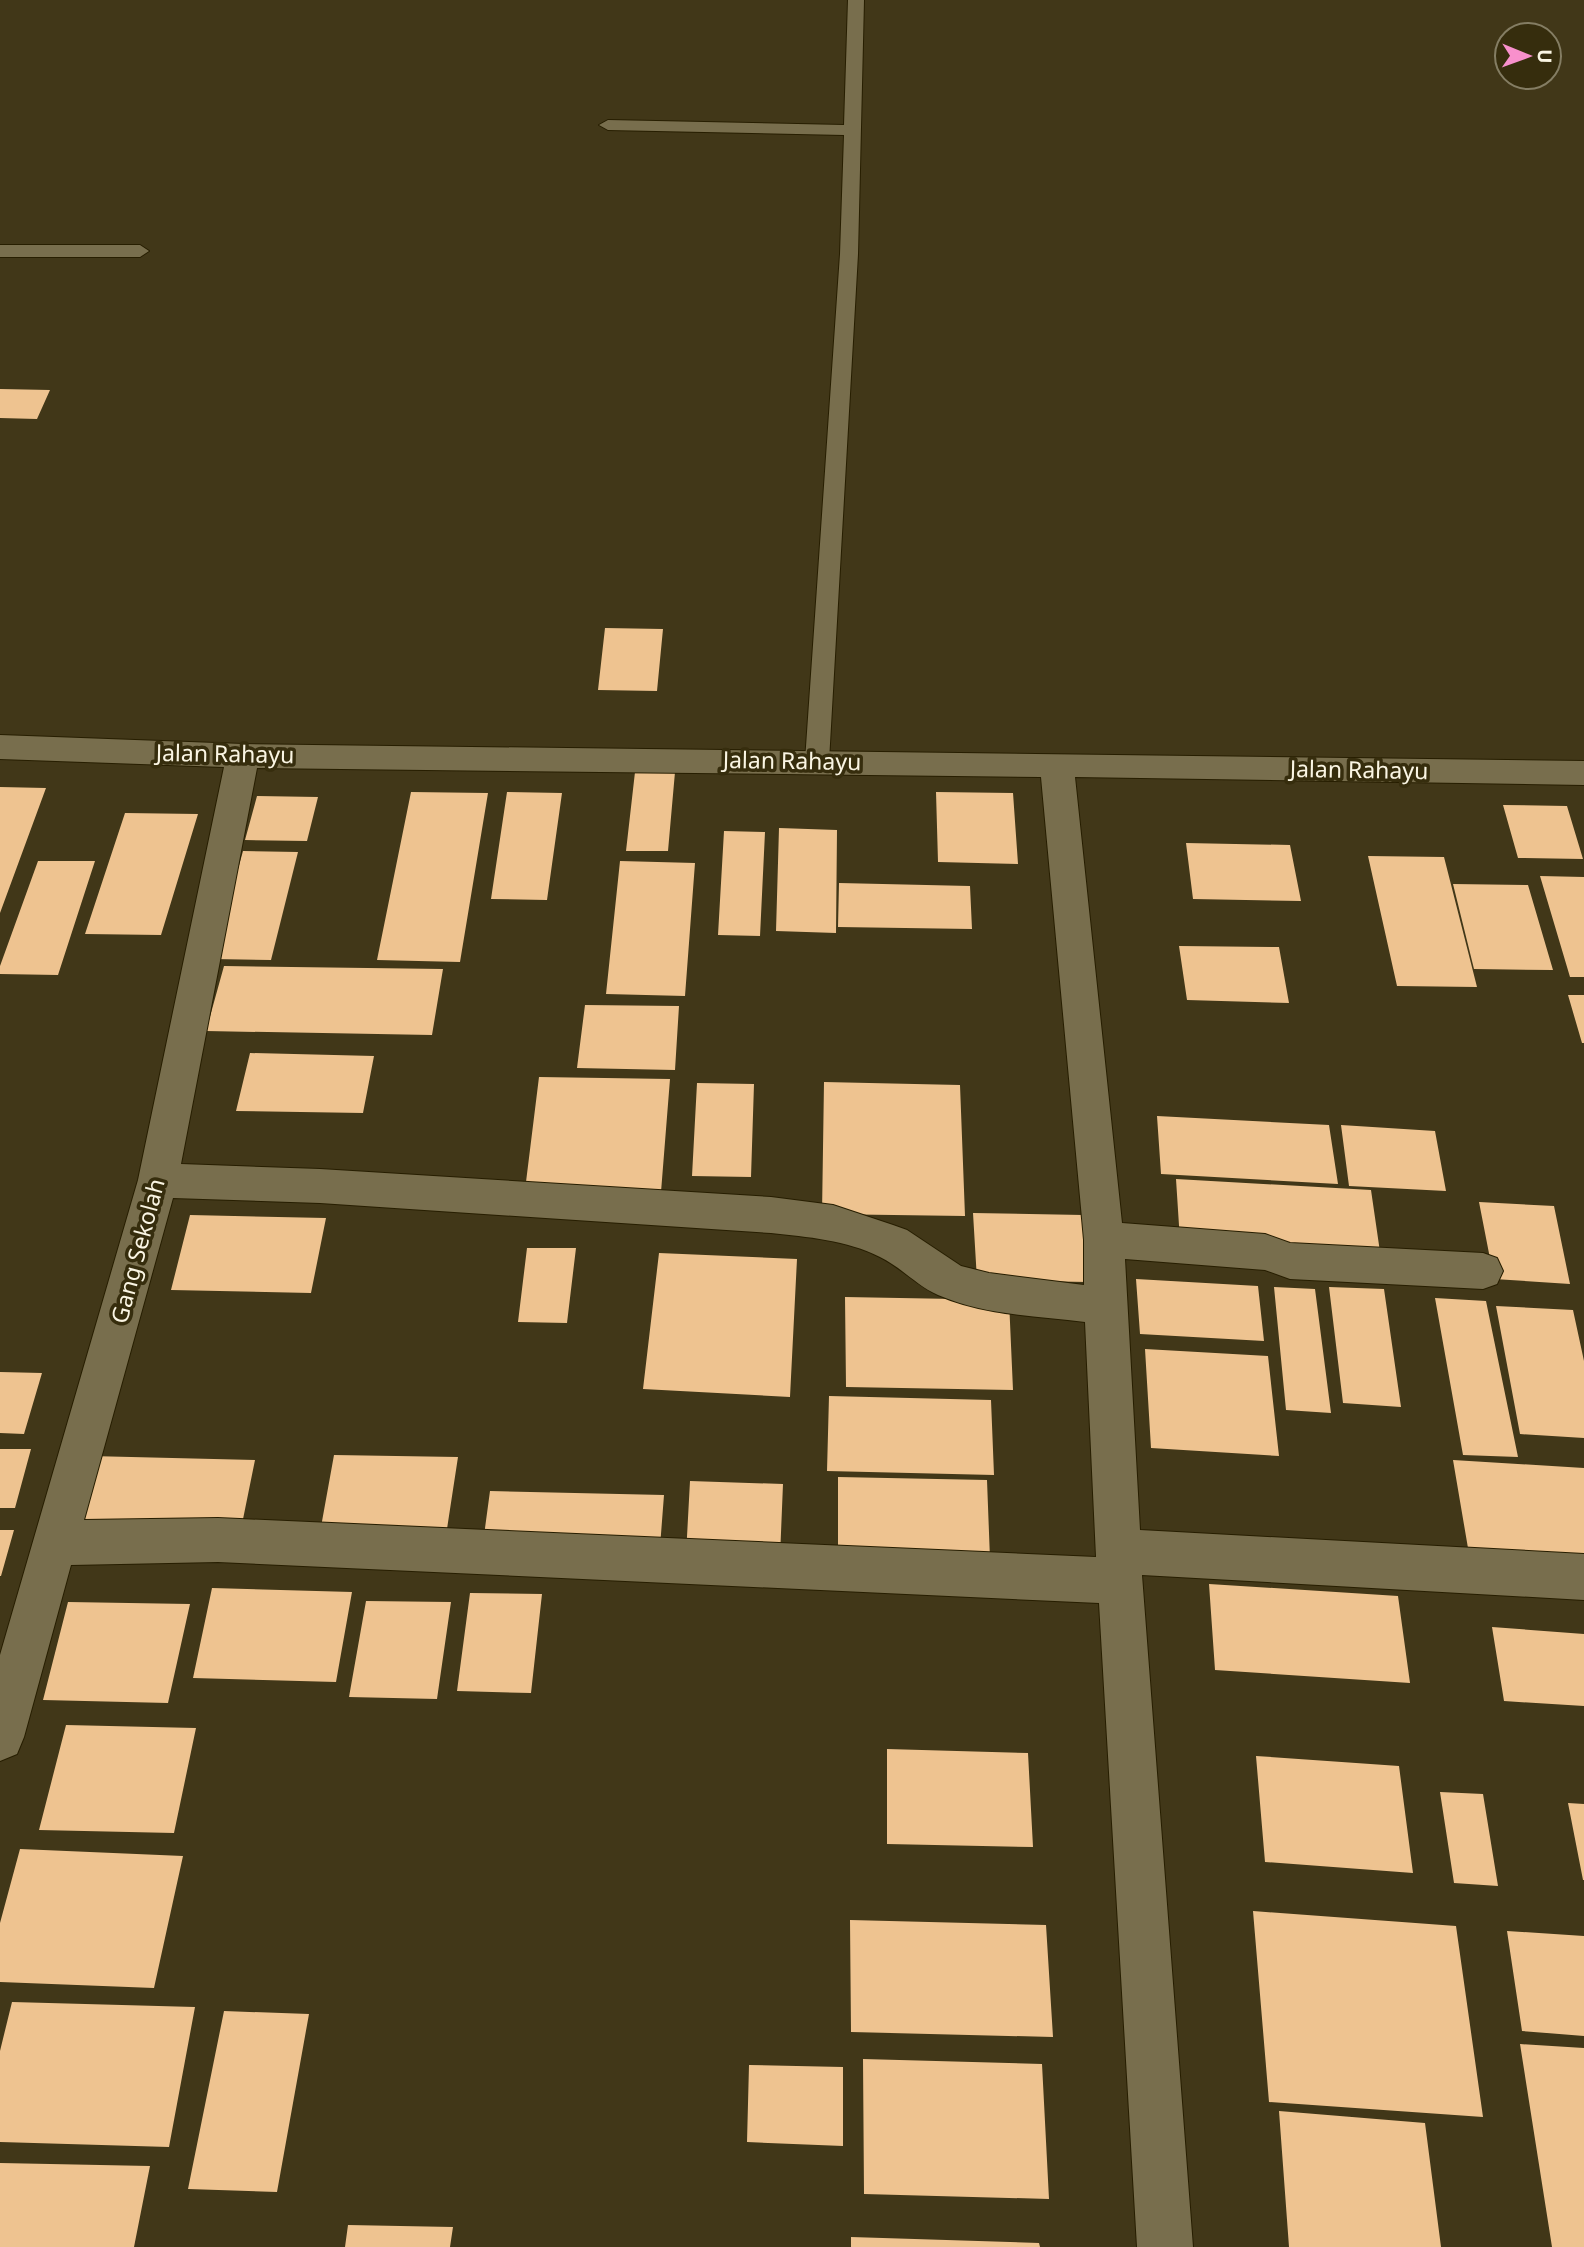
<svg xmlns="http://www.w3.org/2000/svg" width="1584" height="2247" viewBox="0 0 1584 2247" font-family="'Noto Sans',sans-serif">
  <style>
    .building { fill: #eec390 }
    .lines { fill: none; stroke-linecap: round; stroke-linejoin: round }
    .lane-casing { stroke: #271e00; stroke-width: 2 }
    .street-casing { stroke: #271e00; stroke-width: 2 }
    .lane { fill: #786e4d; fill-rule: evenodd }
    .street { fill: #786e4d; fill-rule: evenodd }
    .labels { text-anchor: middle; stroke-width: 7; stroke-linejoin: round; paint-order: stroke }
    .street-label { font-size: 23px; fill: #faf5e3; stroke: #362d0d }
  </style>
  <rect width="100%" height="100%" fill="#413718"/>
  <path class="building" d="M 0,389 L 50,390 L 37,419 L 0,418 Z
    M 605,628 L 663,629 L 657,691 L 598,690 Z
    M 635,772 L 675,772 L 668,851 L 626,851 Z
    M 0,787 L 46,788 L 0,913 Z
    M 411,792 L 488,793 L 460,962 L 377,960 Z
    M 507,792 L 562,793 L 547,900 L 491,899 Z
    M 936,792 L 1013,793 L 1018,864 L 938,862 Z
    M 257,796 L 318,797 L 307,841 L 245,840 Z
    M 1503,805 L 1567,806 L 1583,859 L 1518,858 Z
    M 125,813 L 198,814 L 161,935 L 85,934 Z
    M 779,828 L 837,830 L 836,933 L 776,931 Z
    M 724,831 L 765,832 L 760,936 L 718,935 Z
    M 1186,843 L 1290,845 L 1301,901 L 1193,899 Z
    M 243,851 L 298,852 L 271,960 L 213,959 Z
    M 1368,856 L 1444,857 L 1477,987 L 1397,986 Z
    M 38,861 L 95,861 L 58,975 L 0,974 L 0,966 Z
    M 620,861 L 695,863 L 685,996 L 606,994 Z
    M 1540,876 L 1584,877 L 1584,977 L 1570,977 Z
    M 839,883 L 970,886 L 972,929 L 838,927 Z
    M 1453,884 L 1528,885 L 1553,970 L 1474,969 Z
    M 1179,946 L 1279,947 L 1289,1003 L 1187,1000 Z
    M 224,966 L 443,969 L 432,1035 L 206,1031 Z
    M 1568,995 L 1584,995 L 1584,1043 L 1582,1043 Z
    M 585,1005 L 679,1006 L 675,1070 L 577,1068 Z
    M 250,1053 L 374,1056 L 363,1113 L 236,1111 Z
    M 539,1077 L 670,1079 L 661,1192 L 525,1190 Z
    M 824,1082 L 960,1085 L 965,1216 L 822,1214 Z
    M 697,1083 L 754,1084 L 751,1177 L 692,1176 Z
    M 1157,1116 L 1329,1125 L 1338,1184 L 1161,1174 Z
    M 1341,1125 L 1435,1131 L 1446,1191 L 1349,1186 Z
    M 1176,1179 L 1371,1190 L 1380,1252 L 1180,1241 Z
    M 1479,1202 L 1554,1206 L 1570,1284 L 1494,1279 Z
    M 973,1213 L 1083,1215 L 1088,1282 L 977,1280 Z
    M 190,1215 L 326,1218 L 311,1293 L 171,1290 Z
    M 527,1248 L 576,1248 L 567,1323 L 518,1322 Z
    M 659,1253 L 797,1259 L 790,1397 L 643,1389 Z
    M 1136,1279 L 1258,1286 L 1264,1341 L 1140,1334 Z
    M 1274,1287 L 1315,1289 L 1331,1413 L 1286,1410 Z
    M 1329,1287 L 1384,1289 L 1401,1407 L 1343,1403 Z
    M 845,1297 L 1009,1300 L 1013,1390 L 846,1387 Z
    M 1435,1298 L 1486,1301 L 1518,1457 L 1463,1455 Z
    M 1496,1306 L 1573,1310 L 1584,1361 L 1584,1438 L 1520,1434 Z
    M 1145,1349 L 1268,1356 L 1279,1456 L 1151,1448 Z
    M 0,1372 L 42,1373 L 24,1434 L 0,1433 Z
    M 829,1396 L 991,1400 L 994,1475 L 827,1471 Z
    M 0,1449 L 31,1449 L 15,1508 L 0,1508 Z
    M 334,1455 L 458,1457 L 445,1542 L 319,1538 Z
    M 90,1456 L 255,1460 L 240,1534 L 69,1530 Z
    M 1453,1460 L 1584,1468 L 1584,1561 L 1469,1554 Z
    M 838,1477 L 987,1480 L 990,1559 L 838,1556 Z
    M 690,1481 L 783,1484 L 780,1557 L 686,1555 Z
    M 490,1491 L 664,1495 L 660,1547 L 483,1543 Z
    M 0,1530 L 14,1530 L 1,1576 L 0,1576 Z
    M 1209,1584 L 1398,1596 L 1410,1683 L 1215,1670 Z
    M 212,1588 L 352,1592 L 336,1682 L 193,1678 Z
    M 470,1593 L 542,1594 L 531,1693 L 457,1691 Z
    M 366,1601 L 451,1602 L 437,1699 L 349,1697 Z
    M 68,1602 L 190,1604 L 168,1703 L 43,1700 Z
    M 1492,1627 L 1584,1634 L 1584,1706 L 1504,1701 Z
    M 66,1725 L 196,1728 L 174,1833 L 39,1830 Z
    M 887,1749 L 1028,1753 L 1033,1847 L 887,1844 Z
    M 1256,1756 L 1399,1766 L 1413,1873 L 1265,1862 Z
    M 1440,1792 L 1483,1794 L 1498,1886 L 1454,1883 Z
    M 1568,1803 L 1584,1804 L 1584,1880 L 1583,1880 Z
    M 20,1849 L 183,1856 L 154,1988 L 0,1982 L 0,1923 Z
    M 1253,1911 L 1456,1926 L 1483,2117 L 1269,2102 Z
    M 850,1920 L 1046,1925 L 1053,2037 L 851,2032 Z
    M 1507,1931 L 1584,1936 L 1584,2036 L 1522,2031 Z
    M 12,2002 L 195,2007 L 169,2147 L 0,2142 L 0,2051 Z
    M 224,2011 L 309,2014 L 277,2192 L 188,2189 Z
    M 1520,2044 L 1584,2048 L 1584,2247 L 1552,2247 Z
    M 863,2059 L 1042,2064 L 1049,2199 L 864,2194 Z
    M 749,2065 L 843,2067 L 843,2146 L 747,2142 Z
    M 1279,2111 L 1425,2123 L 1441,2247 L 1289,2247 Z
    M 0,2163 L 150,2166 L 134,2247 L 0,2247 Z
    M 348,2225 L 453,2227 L 450,2247 L 345,2247 Z
    M 851,2237 L 1039,2243 L 1040,2247 L 851,2247 Z"/>
  <g class="lines">
    <g class="lane-casing">
      <path id="lane" d="M 848,0 L 864,0 L 858,254 L 829,761 L 825,767 L 817,770 L 809,767 L 805,761 L 840,254 L 844,135 L 608,130 L 599,125 L 608,120 L 844,125 Z
        M 0,245 L 140,245 L 149,251 L 140,257 L 0,257 Z"/>
    </g>
    <g class="street-casing">
      <path id="street" d="M 0,735 L 243,744 L 1584,761 L 1584,785 L 1075,777 L 1122,1223 L 1265,1234 L 1290,1243 L 1483,1253 L 1497,1258 L 1503,1271 L 1497,1284 L 1483,1289 L 1290,1279 L 1265,1270 L 1125,1259 L 1140,1530 L 1584,1554 L 1584,1600 L 1142,1575 L 1193,2247 L 1137,2247 L 1099,1603 L 218,1562 L 71,1565 L 24,1737 L 17,1754 L 0,1761 L 0,1655 L 138,1180 L 224,767 L 0,759 ZM 257,768 L 1041,777 L 1084,1240 L 1084,1285 L 989,1273 L 961,1266 L 907,1230 L 893,1225 L 833,1205 L 771,1197 L 320,1169 L 181,1164 ZM 173,1198 L 320,1203 L 771,1233 C 807,1237 847,1240 880,1257 C 901,1267 917,1286 938,1295 C 984,1315 1036,1316 1085,1322 L 1096,1557 L 218,1518 L 84,1520 Z"/>
    </g>
    <use href="#lane" class="lane"/>
    <use href="#street" class="street"/>
  </g>
  <g class="labels">
    <g class="street-label">
      <text transform="translate(225 754) rotate(1)" y="8">Jalan Rahayu</text>
      <text transform="translate(792 761) rotate(1)" y="8">Jalan Rahayu</text>
      <text transform="translate(1359 770) rotate(1)" y="8">Jalan Rahayu</text>
      <text transform="translate(138 1251) rotate(-75)" y="8">Gang Sekolah</text>
    </g>
  </g>
  <g transform="translate(1528 56) rotate(91)"><circle r="33" fill="#362d0d" stroke="#847d63" stroke-width="2"/>
  <path d="M0-5L12 26L0 18L-12 26Z" fill="#f890cc"/>
  <text y="-10" font-size="19" font-weight="bold" text-anchor="middle" fill="#faf5e3">U</text>
  </g>
</svg>
